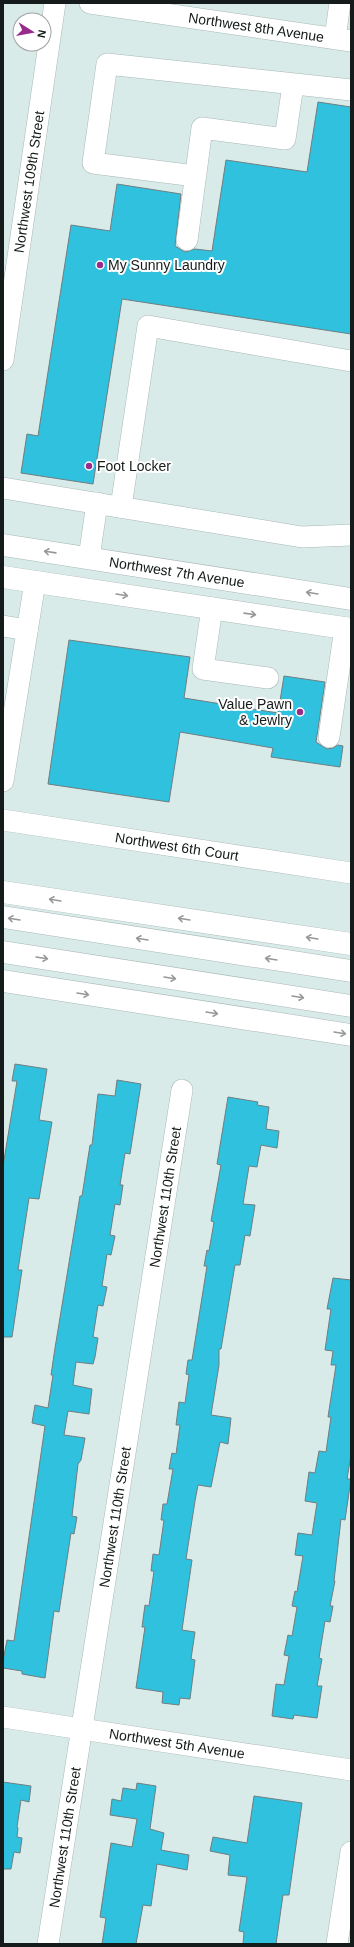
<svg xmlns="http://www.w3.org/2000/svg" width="354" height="1947" viewBox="0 0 354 1947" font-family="Arial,sans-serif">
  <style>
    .building { fill: #2fc1dd; stroke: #6f7e82 }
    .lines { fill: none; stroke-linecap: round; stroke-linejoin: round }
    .minor-casing { stroke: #a8b8b6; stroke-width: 22 }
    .major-casing { stroke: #a8b8b6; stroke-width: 23 }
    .highway-casing { stroke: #a8b8b6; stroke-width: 23 }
    .minor { stroke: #fff; stroke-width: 21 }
    .major { stroke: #fff; stroke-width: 22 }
    .highway { stroke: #fff; stroke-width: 22 }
    .oneway { stroke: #969898 }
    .poi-dot { fill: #982b8c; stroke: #fff; stroke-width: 1.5 }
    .labels { text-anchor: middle; stroke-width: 4; stroke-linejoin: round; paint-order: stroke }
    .street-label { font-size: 14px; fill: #151b1a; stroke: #fff }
    .poi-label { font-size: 14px; fill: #151b1a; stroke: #fff; text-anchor: start }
  </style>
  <rect width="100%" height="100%" fill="#d9ebe8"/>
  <path class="building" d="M 318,102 L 351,107 L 351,334 L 122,299 L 93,484 L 21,473 L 27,434 L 38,436 L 71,225 L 110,231 L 117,184 L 181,194 L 175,246 L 185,252 L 195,249 L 212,251 L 226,160 L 307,172 Z
    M 69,640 L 190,657 L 184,698 L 278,713 L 284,676 L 325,682 L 316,742 L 327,749 L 333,748 L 338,745 L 343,746 L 340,767 L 271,757 L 273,748 L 180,732 L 169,802 L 48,784 Z
    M 15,1064 L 47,1069 L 39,1120 L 52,1122 L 39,1199 L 29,1198 L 18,1270 L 22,1270 L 12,1337 L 3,1337 L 3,1166 L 17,1081 L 12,1081 Z
    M 117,1080 L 141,1084 L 130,1154 L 125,1153 L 120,1185 L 123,1185 L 120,1205 L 115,1204 L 110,1235 L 115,1236 L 111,1255 L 107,1254 L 102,1286 L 107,1287 L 103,1306 L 98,1305 L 93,1337 L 98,1338 L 95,1357 L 93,1364 L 76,1362 L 73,1385 L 92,1389 L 89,1414 L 68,1411 L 64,1435 L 85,1438 L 81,1460 L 78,1464 L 72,1516 L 77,1517 L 74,1534 L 71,1533 L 59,1612 L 54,1611 L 45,1678 L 22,1674 L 22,1671 L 3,1668 L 3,1661 L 7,1640 L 14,1641 L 45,1426 L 32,1423 L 35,1405 L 48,1408 L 53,1375 L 51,1375 L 55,1348 L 80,1196 L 82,1196 L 90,1145 L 92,1145 L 98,1094 L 115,1096 Z
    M 228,1097 L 258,1102 L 257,1105 L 269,1107 L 266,1129 L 279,1131 L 277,1148 L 261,1145 L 257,1167 L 249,1166 L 243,1204 L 255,1205 L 250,1236 L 245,1235 L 240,1265 L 235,1265 L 221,1349 L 219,1349 L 219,1365 L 211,1415 L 231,1418 L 228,1444 L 220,1442 L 211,1487 L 198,1485 L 195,1501 L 186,1559 L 192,1560 L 182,1630 L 195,1632 L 191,1659 L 195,1660 L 190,1699 L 180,1698 L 179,1705 L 162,1703 L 163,1692 L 136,1688 L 145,1627 L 142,1627 L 145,1605 L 149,1606 L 154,1571 L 151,1571 L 153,1554 L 159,1555 L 164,1520 L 161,1520 L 163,1504 L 167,1504 L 173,1469 L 169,1469 L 172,1453 L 176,1454 L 180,1425 L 176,1425 L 179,1402 L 185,1403 L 189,1375 L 186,1374 L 188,1360 L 192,1360 L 200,1310 L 207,1266 L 204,1266 L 207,1250 L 209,1251 L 214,1222 L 211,1221 L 221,1165 L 217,1164 Z
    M 333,1278 L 351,1280 L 351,1455 L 347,1479 L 351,1479 L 345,1520 L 341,1519 L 334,1581 L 335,1581 L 330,1606 L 333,1606 L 330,1622 L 325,1621 L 319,1658 L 322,1659 L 317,1686 L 322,1686 L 317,1718 L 294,1715 L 293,1719 L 272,1716 L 276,1684 L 284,1685 L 289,1656 L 284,1655 L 288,1635 L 292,1636 L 297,1607 L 292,1606 L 295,1591 L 297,1592 L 303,1556 L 295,1555 L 298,1533 L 312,1535 L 317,1503 L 305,1501 L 309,1472 L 315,1473 L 319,1451 L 326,1452 L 331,1417 L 328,1417 L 336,1365 L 331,1365 L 333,1351 L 325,1350 L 331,1309 L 327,1309 Z
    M 3,1782 L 31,1786 L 29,1802 L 21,1800 L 17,1827 L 18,1828 L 17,1837 L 22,1838 L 20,1853 L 14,1852 L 11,1869 L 3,1869 Z
    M 137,1783 L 156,1786 L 150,1829 L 164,1833 L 161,1850 L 189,1855 L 187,1870 L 157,1864 L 151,1906 L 143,1905 L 136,1944 L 102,1944 L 106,1918 L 100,1917 L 111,1843 L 132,1847 L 137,1819 L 110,1815 L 112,1799 L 121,1801 L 123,1788 L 136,1790 Z
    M 254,1796 L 302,1803 L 289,1895 L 283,1895 L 276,1944 L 243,1944 L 244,1932 L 239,1931 L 247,1877 L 228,1875 L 230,1855 L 210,1851 L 213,1837 L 247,1843 Z"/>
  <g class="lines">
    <g class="minor-casing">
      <g id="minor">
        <path id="s1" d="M 90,3 L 351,41"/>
        <path d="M 335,38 L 340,3"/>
        <path d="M 195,176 L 93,163 L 107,64 L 351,90"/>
        <path d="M 187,240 L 202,128 L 285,139 L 293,85"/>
        <path id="s2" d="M 3,360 L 55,3"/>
        <path d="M 3,488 L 302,537 L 351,535"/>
        <path d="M 121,507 L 148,326 L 351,361"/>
        <path d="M 89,558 L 97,503"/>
        <path d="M 212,608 L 203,669 L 268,678"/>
        <path d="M 3,626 L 27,630"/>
        <path d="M 329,737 L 345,628"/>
        <path d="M 3,781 L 35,582"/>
        <path id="s3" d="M 3,820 L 351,873"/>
        <path id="s4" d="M 3,1717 L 351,1770"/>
        <path id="s5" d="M 48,1944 L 182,1090"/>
        <path d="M 337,1944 L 351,1852"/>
      </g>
    </g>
    <g class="major-casing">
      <g id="major">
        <path id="s6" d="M 3,545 L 351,599"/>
        <path d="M 3,577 L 351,629"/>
      </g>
    </g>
    <g class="highway-casing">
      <path id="highway" d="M 3,892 L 351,944
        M 3,917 L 351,971
        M 3,952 L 351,1006
        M 3,981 L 351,1035"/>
    </g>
    <use href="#minor" class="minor"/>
    <use href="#major" class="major"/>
    <use href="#highway" class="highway"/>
  </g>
  <defs><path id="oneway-shaft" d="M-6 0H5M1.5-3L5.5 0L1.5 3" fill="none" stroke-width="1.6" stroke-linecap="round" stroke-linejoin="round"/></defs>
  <g class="oneway">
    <use href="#oneway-shaft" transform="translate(50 552) rotate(-172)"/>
    <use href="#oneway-shaft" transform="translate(312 593) rotate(-171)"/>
    <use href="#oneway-shaft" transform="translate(122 595) rotate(9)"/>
    <use href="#oneway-shaft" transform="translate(250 614) rotate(8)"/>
    <use href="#oneway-shaft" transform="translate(55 900) rotate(-171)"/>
    <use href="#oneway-shaft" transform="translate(14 919) rotate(-171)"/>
    <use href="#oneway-shaft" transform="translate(184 919) rotate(-171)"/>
    <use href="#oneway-shaft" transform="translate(312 938) rotate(-171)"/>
    <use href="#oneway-shaft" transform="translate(142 939) rotate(-171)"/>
    <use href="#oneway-shaft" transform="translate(42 958) rotate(9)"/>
    <use href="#oneway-shaft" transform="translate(271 959) rotate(-171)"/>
    <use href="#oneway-shaft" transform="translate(170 978) rotate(9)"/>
    <use href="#oneway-shaft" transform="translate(83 994) rotate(9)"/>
    <use href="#oneway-shaft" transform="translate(298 997) rotate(9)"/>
    <use href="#oneway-shaft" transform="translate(212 1013) rotate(9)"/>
    <use href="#oneway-shaft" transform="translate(340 1033) rotate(9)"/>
  </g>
  <g class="poi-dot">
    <circle cx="100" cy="265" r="4"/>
    <circle cx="89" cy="466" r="4"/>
    <circle cx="300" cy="712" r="4"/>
  </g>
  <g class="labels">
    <g class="street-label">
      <text dy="5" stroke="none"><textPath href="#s1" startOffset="168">Northwest 8th Avenue</textPath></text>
      <text dy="5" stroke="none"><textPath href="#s2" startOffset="180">Northwest 109th Street</textPath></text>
      <text dy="5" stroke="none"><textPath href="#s6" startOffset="176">Northwest 7th Avenue</textPath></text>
      <text dy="5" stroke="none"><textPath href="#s3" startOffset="176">Northwest 6th Court</textPath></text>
      <text dy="5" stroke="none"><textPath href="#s5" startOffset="756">Northwest 110th Street</textPath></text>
      <text dy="5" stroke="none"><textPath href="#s5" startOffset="432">Northwest 110th Street</textPath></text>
      <text dy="5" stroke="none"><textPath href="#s4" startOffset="176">Northwest 5th Avenue</textPath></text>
      <text dy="5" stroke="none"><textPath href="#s5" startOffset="108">Northwest 110th Street</textPath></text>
    </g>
    <g class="poi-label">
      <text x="108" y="270">My Sunny Laundry</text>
      <text x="97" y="471">Foot Locker</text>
      <text x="292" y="709" text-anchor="end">Value Pawn<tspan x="292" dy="16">&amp; Jewlry</tspan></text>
    </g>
  </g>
  <rect width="354" height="1947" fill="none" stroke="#151b1a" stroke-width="8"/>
  <g transform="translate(32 32) rotate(101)"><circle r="19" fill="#ffffff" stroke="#a1a4a3"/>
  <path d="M0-3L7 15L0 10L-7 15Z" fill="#982b8c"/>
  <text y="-6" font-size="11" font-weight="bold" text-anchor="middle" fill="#151b1a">N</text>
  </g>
</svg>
